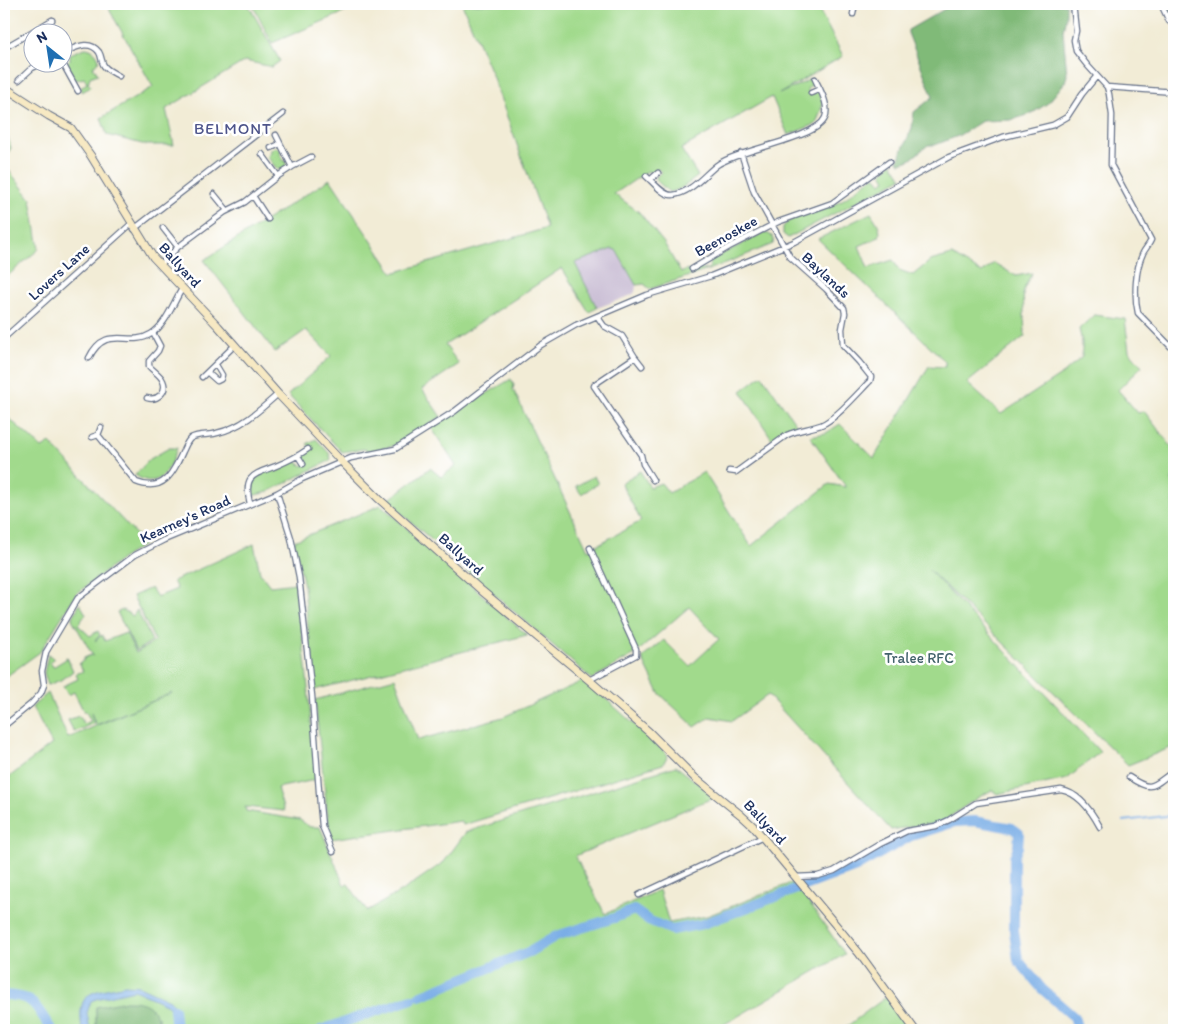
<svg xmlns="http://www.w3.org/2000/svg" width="1178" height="1034" viewBox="0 0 1178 1034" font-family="Itim,sans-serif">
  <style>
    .industrial { fill: #cbbfd5 }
    .green { fill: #a1da8c; stroke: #5e8475 }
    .forest { fill: #80ba78; stroke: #4e746b }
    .water { fill: #79ade6; stroke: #4a6ea2 }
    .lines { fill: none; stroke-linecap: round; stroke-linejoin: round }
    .stream { stroke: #79ade6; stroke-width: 2 }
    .river { stroke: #79ade6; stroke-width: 10 }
    .street-casing { stroke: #667188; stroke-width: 7 }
    .secondary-casing { stroke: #667188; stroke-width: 9 }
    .street { stroke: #fff; stroke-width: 4.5 }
    .secondary { stroke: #f7e9c3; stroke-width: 7 }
    .labels { text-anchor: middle; stroke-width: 5; stroke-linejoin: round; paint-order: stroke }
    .street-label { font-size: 15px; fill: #1b2f5e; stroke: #fff }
    .park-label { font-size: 15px; fill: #43626c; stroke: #fff }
    .neighbourhood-label { font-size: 16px; letter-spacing: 1px; fill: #4e558b; stroke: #fff }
  </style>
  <rect width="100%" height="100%" fill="#fff"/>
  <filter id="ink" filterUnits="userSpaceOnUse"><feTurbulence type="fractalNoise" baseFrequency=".02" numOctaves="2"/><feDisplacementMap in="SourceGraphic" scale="10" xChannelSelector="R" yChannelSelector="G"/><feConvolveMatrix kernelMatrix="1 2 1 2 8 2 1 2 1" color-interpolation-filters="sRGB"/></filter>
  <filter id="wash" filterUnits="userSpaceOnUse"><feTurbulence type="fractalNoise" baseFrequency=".0096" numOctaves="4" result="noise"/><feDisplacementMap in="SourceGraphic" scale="20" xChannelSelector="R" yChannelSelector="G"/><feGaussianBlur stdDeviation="1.12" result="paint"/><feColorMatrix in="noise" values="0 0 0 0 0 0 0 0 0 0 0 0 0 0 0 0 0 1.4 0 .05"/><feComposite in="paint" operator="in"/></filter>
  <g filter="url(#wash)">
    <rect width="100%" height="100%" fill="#f2ecd6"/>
    <path class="industrial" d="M 612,248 L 616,250 L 636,285 L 635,292 L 632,295 L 597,308 L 575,263 Z"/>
    <path class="green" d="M 110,4 L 248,4 L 280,61 L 272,67 L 245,61 L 166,109 L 174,145 L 146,145 L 107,135 L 101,118 L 153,87 L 110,11 Z
      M 252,4 L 364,4 L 272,43 Z
      M 462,4 L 816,4 L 843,56 L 779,94 L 811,79 L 813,84 L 807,89 L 810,95 L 819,91 L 823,104 L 816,124 L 788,135 L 772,97 L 681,149 L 698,176 C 689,183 680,191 669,192 L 657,181 L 656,177 L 661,172 L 658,169 L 652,174 L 648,171 L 614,194 L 639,212 L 664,243 L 681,273 L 687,269 L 690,273 L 700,268 L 706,270 L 710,267 L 710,263 L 713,259 L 765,232 L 772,236 L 774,240 L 773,244 L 711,269 L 650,289 L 644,284 L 636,285 L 616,250 L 612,249 L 575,263 L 597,308 L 589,312 L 562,268 L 445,345 L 459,364 L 422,389 L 441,417 L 393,446 L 369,451 L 364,449 L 342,452 L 288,395 L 331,356 L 306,330 L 275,352 L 204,260 L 330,179 L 393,273 L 547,228 L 492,75 Z
      M 1165,4 L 1174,4 L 1174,21 L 1168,14 Z
      M 85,48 C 92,48 98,54 99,60 L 93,67 L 98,74 L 90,77 L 88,83 L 91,87 L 82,92 L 81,87 L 87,83 L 84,78 L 75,80 L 66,64 L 70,60 L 70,54 Z
      M 4,124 L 11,148 L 4,160 Z
      M 276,147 L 281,150 L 280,153 L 283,160 L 286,161 L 286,167 L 279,170 L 275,167 L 268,157 L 271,151 L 271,149 Z
      M 892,163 L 902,178 L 788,238 L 783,234 L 783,227 C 792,214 823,209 837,203 C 851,196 860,185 873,177 L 876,177 L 881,183 L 886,180 L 882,173 Z
      M 4,164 L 31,199 L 39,249 L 4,279 Z
      M 871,213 C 876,222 882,227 879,237 L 859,246 L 868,268 L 893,260 L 899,270 L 913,275 L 930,261 L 952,255 L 982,273 L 994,263 L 1016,276 L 1032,273 L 1023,291 L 1025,336 L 967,383 L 1001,414 L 1064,373 L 1082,357 L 1082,342 L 1079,329 L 1094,315 L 1125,319 L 1129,351 L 1142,366 L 1118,390 L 1138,413 L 1144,411 L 1174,450 L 1174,478 L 1171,480 L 1174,483 L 1174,749 L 1170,748 L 1128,765 L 929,570 L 1100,752 L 1067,779 L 997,794 L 992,790 L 977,798 L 942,822 L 891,830 L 768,695 L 732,721 L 710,717 L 695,727 L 659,693 L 642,658 L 664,640 L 690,666 L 719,639 L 689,607 L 635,654 L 592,679 L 387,501 L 430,468 L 441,477 L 456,466 L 431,427 L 511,379 L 514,385 L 513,389 L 588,550 L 641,521 L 621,483 L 640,471 L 650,487 L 661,483 L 669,493 L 704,472 L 751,546 L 829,484 L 846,487 L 810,436 L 826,433 L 840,424 L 874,458 L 929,366 L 945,367 L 945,361 L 818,239 Z
      M 762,375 L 798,427 L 789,428 L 772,439 L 741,391 Z
      M 4,414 L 42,448 L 50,443 L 145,544 L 127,555 L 76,594 L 40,652 L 4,678 Z
      M 316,439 L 329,453 L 331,459 L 329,461 L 268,492 L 251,496 L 250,484 L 257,476 L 262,473 L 276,469 L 294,461 L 298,462 L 302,466 L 306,464 L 303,455 L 311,448 L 307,444 Z
      M 169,448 L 177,448 C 170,468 160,492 135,475 L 150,459 Z
      M 594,476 L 598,484 L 581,494 L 576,486 Z
      M 381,505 L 527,635 L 314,690 L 304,586 L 294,541 Z
      M 254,544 L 260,573 L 270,586 L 296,583 L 306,667 L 316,776 L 315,780 L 277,788 L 284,811 L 245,807 L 246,811 L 300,820 L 310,827 L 320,827 L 344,885 L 348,884 L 367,911 L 405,889 L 444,862 L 466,832 L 676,766 L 715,797 L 575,856 L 605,914 L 659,890 L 669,923 L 707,916 L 794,882 L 845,954 L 723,1025 L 728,1030 L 162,1030 L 158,1017 L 96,1007 L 96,1030 L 4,1030 L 4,781 L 52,744 L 32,707 L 48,693 L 68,738 L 172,693 L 96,725 L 91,713 L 94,723 L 74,732 L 68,720 L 79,716 L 84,724 L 91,721 L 86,712 L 84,712 L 74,692 L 68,695 L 63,686 L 78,679 L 76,674 L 83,671 L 79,664 L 84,660 L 84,658 L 91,655 L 93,656 L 72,619 L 79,605 L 80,604 L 86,614 L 78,625 L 90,636 L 98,631 L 100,635 L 95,641 L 102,635 L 105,641 L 126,633 L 136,653 L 155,641 L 133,596 L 151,588 L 157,597 L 177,589 L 173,581 Z
      M 123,610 L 133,616 L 137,610 L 152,641 L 136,651 L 117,612 Z
      M 48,654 L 54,659 L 50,662 L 53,667 L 66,659 L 66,657 L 67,657 L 73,671 L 63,679 L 48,685 L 44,673 Z
      M 395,678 L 418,740 L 503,717 L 585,680 L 668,755 L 663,764 L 463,825 L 461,821 L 331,839 L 326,802 L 315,700 Z
      M 886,997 L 913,1030 L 842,1030 Z"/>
    <path class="forest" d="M 958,4 L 1066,4 L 1066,16 L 1063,31 L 1067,75 L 1065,82 L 1048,103 L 1031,114 L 1011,120 L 982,121 L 958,136 L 935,145 L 928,145 L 910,160 L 900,163 L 898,160 L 912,128 L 914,112 L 933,97 L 908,33 L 908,30 L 948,7 Z
      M 126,1001 C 150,1001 155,1008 162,1030 L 96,1030 L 96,1007 Z"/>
    <path class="water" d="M 125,985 L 139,986 L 170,1000 L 177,1010 L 177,1020 L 174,1021 L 172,1011 L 166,1004 L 134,990 L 96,999 L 91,1001 L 87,1013 L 90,1030 L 82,1030 C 76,988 93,993 125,985 Z"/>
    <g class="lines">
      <path class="stream" d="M 1123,821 L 1174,815"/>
      <path class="river" d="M 4,995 C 37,996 35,1007 52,1030
        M 420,996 L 531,951 L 556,936 L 614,918 L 634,910 L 648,920 L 672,930 L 703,924 L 856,867 L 911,836 L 955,822 L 974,821 L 1012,828 L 1019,833 L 1018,847 L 1014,857 L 1014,931 L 1018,960 L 1042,989 L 1074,1017 L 1078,1030
        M 174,1009 L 176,1030
        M 321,1030 L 412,999"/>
    </g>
  </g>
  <g filter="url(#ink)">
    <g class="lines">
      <g class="street-casing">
        <path id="street" d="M 1073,4 L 1076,31 L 1074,40 L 1076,51 L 1087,65 L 1107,87 L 1109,94 L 1112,115 L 1111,165 L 1151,240 C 1149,245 1145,249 1143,253 C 1135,270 1134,296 1138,313 L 1174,350
          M 1161,4 L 1169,21 L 1174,25
          M 853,14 L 855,4
          M 42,26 L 52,20
          M 4,48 L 42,26 L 45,32
          M 62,53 C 75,48 89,39 99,52 C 102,57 101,63 105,67 C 109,71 114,73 119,76
          M 62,62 L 78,91
          M 19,80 L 32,68 L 43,63
          M 1107,87 L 1174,92
          M 811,93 L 820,89
          M 276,135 L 292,167
          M 271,148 L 280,144
          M 262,154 L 278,176
          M 646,176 C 653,182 663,196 673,195 C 691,193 704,175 717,165 C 739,149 816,139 825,118 C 830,105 820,90 815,79
          M 650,180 L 658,173
          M 214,194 L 227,210
          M 253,196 L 268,219
          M 163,228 L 178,247
          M 134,229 L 283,114
          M 160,265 L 178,247 L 225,212 L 245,202 L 278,176 L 292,167 L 311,157
          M 692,269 L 729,247 L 778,222 L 832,203 L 889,162
          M 597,316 L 604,326 L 622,336 L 635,357 L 595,384 L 594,386 L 641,455 L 643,464 L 653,480
          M 4,338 L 131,224
          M 635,357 L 642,366
          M 89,358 C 106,323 129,348 151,334 C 166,325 173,303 182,289
          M 208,373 L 217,381 L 221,379 L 222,375 L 216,365
          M 202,377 L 235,345
          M 147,398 C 157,401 168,392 163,381 C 161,375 153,371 149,366 L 149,361 L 158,351 L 160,346 L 153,333
          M 98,435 L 136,482 C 164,493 173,473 183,451 C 185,447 187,441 191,438 C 199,433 209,436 217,433 C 242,427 259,411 278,394
          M 92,437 L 98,435 L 101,427
          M 298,456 L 303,464
          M 729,471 L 736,472 L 787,435 C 798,430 809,429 821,425 C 835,420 859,392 870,381 L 871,377 L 859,362 L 843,345 L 842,329 L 845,313 L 844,308 L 826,289 L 790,257 L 754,192 L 741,153
          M 277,493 L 291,538 L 299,577 L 312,696 L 320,805 L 322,826 L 333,852
          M 250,504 C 243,475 253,475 276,466 C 288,461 298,456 308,449
          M 589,680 L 636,655 L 636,649 L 590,548
          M 4,726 L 31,704 L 41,693 L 44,685 L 42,671 L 46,652 L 78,598 L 135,555 L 164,540 L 277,493 L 302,479 L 351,458 L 395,449 L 455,411 L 541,345 L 576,325 L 647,295 L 711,276 L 794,242 L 949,157 L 1003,137 L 1053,125 L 1067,117 L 1082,94 L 1096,77
          M 1129,777 C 1153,793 1152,786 1174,771
          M 795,877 L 818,876 L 834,871 L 880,844 L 907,831 L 936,826 L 949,820 L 976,803 L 1061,790 C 1079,793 1092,812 1100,827
          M 639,895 L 763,837"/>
      </g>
      <g class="secondary-casing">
        <path id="secondary" d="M 4,87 L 49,116 L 71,128 L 91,156 L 153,257 L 218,326 L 278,394 L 342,462 L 379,499 L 482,591 L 589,680 L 649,732 L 695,778 L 741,815 L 754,827 L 859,953 L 915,1030"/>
      </g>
      <use href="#street" class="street"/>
      <use href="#secondary" class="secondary"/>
    </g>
  </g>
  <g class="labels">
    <g class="street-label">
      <text transform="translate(726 236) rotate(-29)" y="5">Beenoskee</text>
      <text transform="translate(180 265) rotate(48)" y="5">Ballyard</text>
      <text transform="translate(59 272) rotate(-42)" y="5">Lovers Lane</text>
      <text transform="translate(826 275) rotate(43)" y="5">Baylands</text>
      <text transform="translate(185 519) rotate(-24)" y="5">Kearney's Road</text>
      <text transform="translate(461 554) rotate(42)" y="5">Ballyard</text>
      <text transform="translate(765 822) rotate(47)" y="5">Ballyard</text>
    </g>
    <g class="park-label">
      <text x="919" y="663">Tralee RFC</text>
    </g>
    <g class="neighbourhood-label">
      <text x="233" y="134">BELMONT</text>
    </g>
  </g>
  <rect width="1178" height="1034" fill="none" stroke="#fff" stroke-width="20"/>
  <g transform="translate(48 48) rotate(330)"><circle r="24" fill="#ffffff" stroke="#a4acbf"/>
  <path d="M0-4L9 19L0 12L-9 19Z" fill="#1f6fb2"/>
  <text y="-8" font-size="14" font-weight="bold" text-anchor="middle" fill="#1b2f5e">N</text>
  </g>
</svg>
